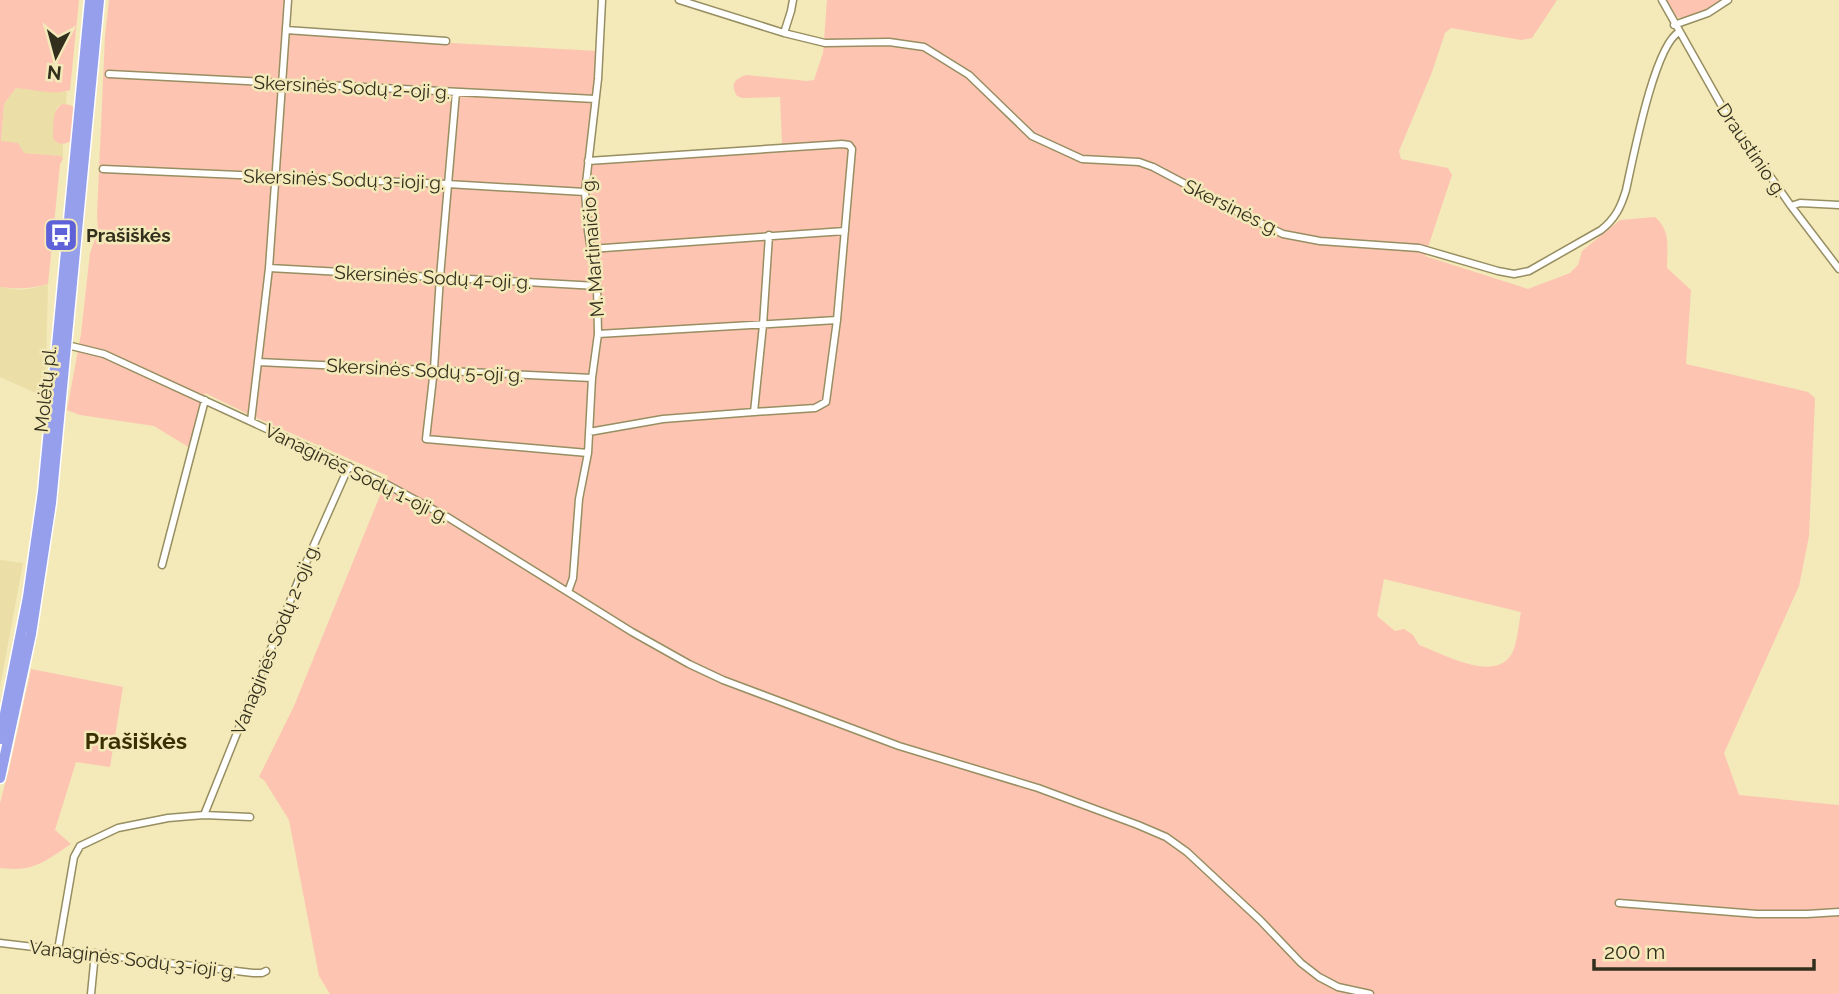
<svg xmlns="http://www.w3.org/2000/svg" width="1839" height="994" viewBox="0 0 1839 994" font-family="Raleway,sans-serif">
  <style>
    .built { fill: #ebdfa7 }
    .green { fill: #fdc4b2; fill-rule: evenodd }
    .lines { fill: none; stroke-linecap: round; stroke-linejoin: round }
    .street-casing { stroke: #978e61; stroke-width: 9 }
    .highway-casing { stroke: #fff; stroke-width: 13 }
    .street { stroke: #fff; stroke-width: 6 }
    .highway { stroke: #969feb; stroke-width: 10 }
    .labels { text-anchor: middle; stroke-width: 5; stroke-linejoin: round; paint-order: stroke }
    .street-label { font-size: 19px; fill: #332f1d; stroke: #f3e9b9 }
    .poi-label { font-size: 19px; font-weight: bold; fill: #332f1d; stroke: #f3e9b9; text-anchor: start }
    .quarter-label { font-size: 23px; font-weight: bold; fill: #393001; stroke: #f3e9b9 }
  </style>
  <rect width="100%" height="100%" fill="#f3e9b9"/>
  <path class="built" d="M 16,88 L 67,92 L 66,104 L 60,105 L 56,108 L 57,143 L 63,144 L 63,159 L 61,156 L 24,153 L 1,141 L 4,104 Z
    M 48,284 L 45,397 L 0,377 L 0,287 L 20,290 L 34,288 Z
    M 0,560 L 23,563 L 0,687 Z"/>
  <path class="green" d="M 0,0 L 79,0 L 70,90 C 56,96 32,89 16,88 L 4,104 L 1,141 L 18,143 L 24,153 L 61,156 L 63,159 L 60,164 L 48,284 C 31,289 18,289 0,287 Z
    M 109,0 L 292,0 L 290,34 L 597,51 L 586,157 L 782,144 L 780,97 L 742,98 L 737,96 C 730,85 734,79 746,75 L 807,81 L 814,80 L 823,53 L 827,0 L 1557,0 L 1532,38 L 1521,40 L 1451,28 L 1445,33 L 1432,72 L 1399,151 L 1401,159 L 1448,168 L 1452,175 L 1425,256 L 1528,289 L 1570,273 L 1578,265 L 1582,251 L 1620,220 L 1655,217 C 1671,231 1667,247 1667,268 L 1691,290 L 1686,364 L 1808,392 L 1815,398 L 1809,536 L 1799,586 L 1724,753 L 1739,795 L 1839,805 L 1839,994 L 330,994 L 319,976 L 289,820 L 264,780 L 259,777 L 294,706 L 388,476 L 248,414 L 205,393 L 190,448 L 154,426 L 80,415 L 67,410 L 81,334 L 90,253 L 98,231 L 97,215 L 105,36 ZM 1384,579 L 1521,612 C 1519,623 1517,646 1511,655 C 1493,683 1442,653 1419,645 L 1413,635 L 1404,629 L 1395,631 L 1377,616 Z
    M 1665,0 L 1722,0 C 1708,9 1692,20 1675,17 Z
    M 63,104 L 70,105 L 75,108 L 73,139 C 67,145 57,146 53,138 C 54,126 51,109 63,104 Z
    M 31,669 L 123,687 L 110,767 L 76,762 L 55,830 L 71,844 C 44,862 34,872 0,868 L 0,803 L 10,765 Z"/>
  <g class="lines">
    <g class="street-casing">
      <path id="street" d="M 679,0 L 784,33 L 825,43 L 889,42 L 924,47 L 969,75 L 1032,136 L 1082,159 L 1139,162 L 1153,167 L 1238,212 L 1283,234 L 1320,241 L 1419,248 L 1498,271 L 1514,274 L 1529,271 L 1601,230 C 1615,219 1621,207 1626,190 C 1633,159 1654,46 1679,32
        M 1662,0 L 1724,110 L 1791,206 L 1839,269
        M 1674,25 L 1708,13 L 1728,0
        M 286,30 L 446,41
        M 784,33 L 791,11 L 793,0
        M 109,74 L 595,99
        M 456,92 L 440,277 L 434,369 L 426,439 L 588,453
        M 588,161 L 842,144 L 849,145 L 852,149 L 837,320 L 826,402 L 815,408 L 754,412
        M 103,169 L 447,184 L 585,192
        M 1791,206 L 1800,203 L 1839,205
        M 590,249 L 845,231
        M 269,268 L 597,286
        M 598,334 L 837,320
        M 67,345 L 104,354 L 384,483 L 449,518 L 632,632 L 689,664 L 723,680 L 899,746 L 1038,788 L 1138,825 L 1166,837 L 1187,852 L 1260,920 L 1301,963 L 1319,977 L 1338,987 L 1370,994
        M 258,362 L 592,378
        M 251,421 L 269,268 L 288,0
        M 589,432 L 663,419 L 754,412 L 763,325 L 769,235
        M 162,565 L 205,400
        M 568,592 L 573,578 L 579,499 L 588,453 L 592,378 L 598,334 L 597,286 L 588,231 L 585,192 L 598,79 L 602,0
        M 204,815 L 301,574 L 349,466
        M 1619,903 L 1757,914 L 1807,914 L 1839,912
        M 0,943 L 253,973 L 262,973 L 266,971
        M 58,950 L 74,857 L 80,846 L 118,828 L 168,818 L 204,815 L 250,817
        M 91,994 L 95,953"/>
    </g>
    <g class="highway-casing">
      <path id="highway" d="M 0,739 L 28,597 L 43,492 L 90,0
        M 0,778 L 31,634 L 51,503 L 99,0"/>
    </g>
    <use href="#street" class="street"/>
    <use href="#highway" class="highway"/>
  </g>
  <defs>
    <g id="bus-square" transform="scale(1.75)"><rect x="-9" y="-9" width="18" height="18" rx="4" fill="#5f61d9" stroke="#f3e9b9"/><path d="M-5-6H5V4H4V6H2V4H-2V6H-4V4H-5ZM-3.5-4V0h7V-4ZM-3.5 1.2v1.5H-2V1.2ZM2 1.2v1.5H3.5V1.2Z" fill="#fff"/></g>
  </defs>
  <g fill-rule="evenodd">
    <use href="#bus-square" x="61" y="235"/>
  </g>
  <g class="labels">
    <g class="street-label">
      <text transform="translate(352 87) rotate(3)" y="7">Skersinės Sodų 2-oji g.</text>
      <text transform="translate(1752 150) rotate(56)" y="7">Draustinio g.</text>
      <text transform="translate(344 179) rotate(2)" y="7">Skersinės Sodų 3-ioji g.</text>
      <text transform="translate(1232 207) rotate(26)" y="7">Skersinės g.</text>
      <text transform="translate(592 247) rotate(-94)" y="7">M. Martinaičio g.</text>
      <text transform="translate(433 277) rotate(3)" y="7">Skersinės Sodų 4-oji g.</text>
      <text transform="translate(425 370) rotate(3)" y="7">Skersinės Sodų 5-oji g.</text>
      <text transform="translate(45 389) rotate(-84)" y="7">Molėtų pl.</text>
      <text transform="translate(357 473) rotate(26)" y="7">Vanaginės Sodų 1-oji g.</text>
      <text transform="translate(275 639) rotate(-68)" y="7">Vanaginės Sodų 2-oji g.</text>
      <text transform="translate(133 959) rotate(7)" y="7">Vanaginės Sodų 3-ioji g.</text>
    </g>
    <g class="poi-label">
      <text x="86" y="242">Prašiškės</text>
    </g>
    <g class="quarter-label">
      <text x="136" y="749">Prašiškės</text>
    </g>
  </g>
  <g transform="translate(56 56) rotate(186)" stroke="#f3e9b9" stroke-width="5" paint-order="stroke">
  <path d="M0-5L12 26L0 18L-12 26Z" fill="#332f1d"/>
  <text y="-10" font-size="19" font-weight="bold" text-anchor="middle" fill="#332f1d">N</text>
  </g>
  <path d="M1594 959v10h220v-10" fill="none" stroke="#332f1d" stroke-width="3.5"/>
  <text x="1604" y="959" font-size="21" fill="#332f1d" stroke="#f3e9b9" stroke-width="5" paint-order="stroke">200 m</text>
</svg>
